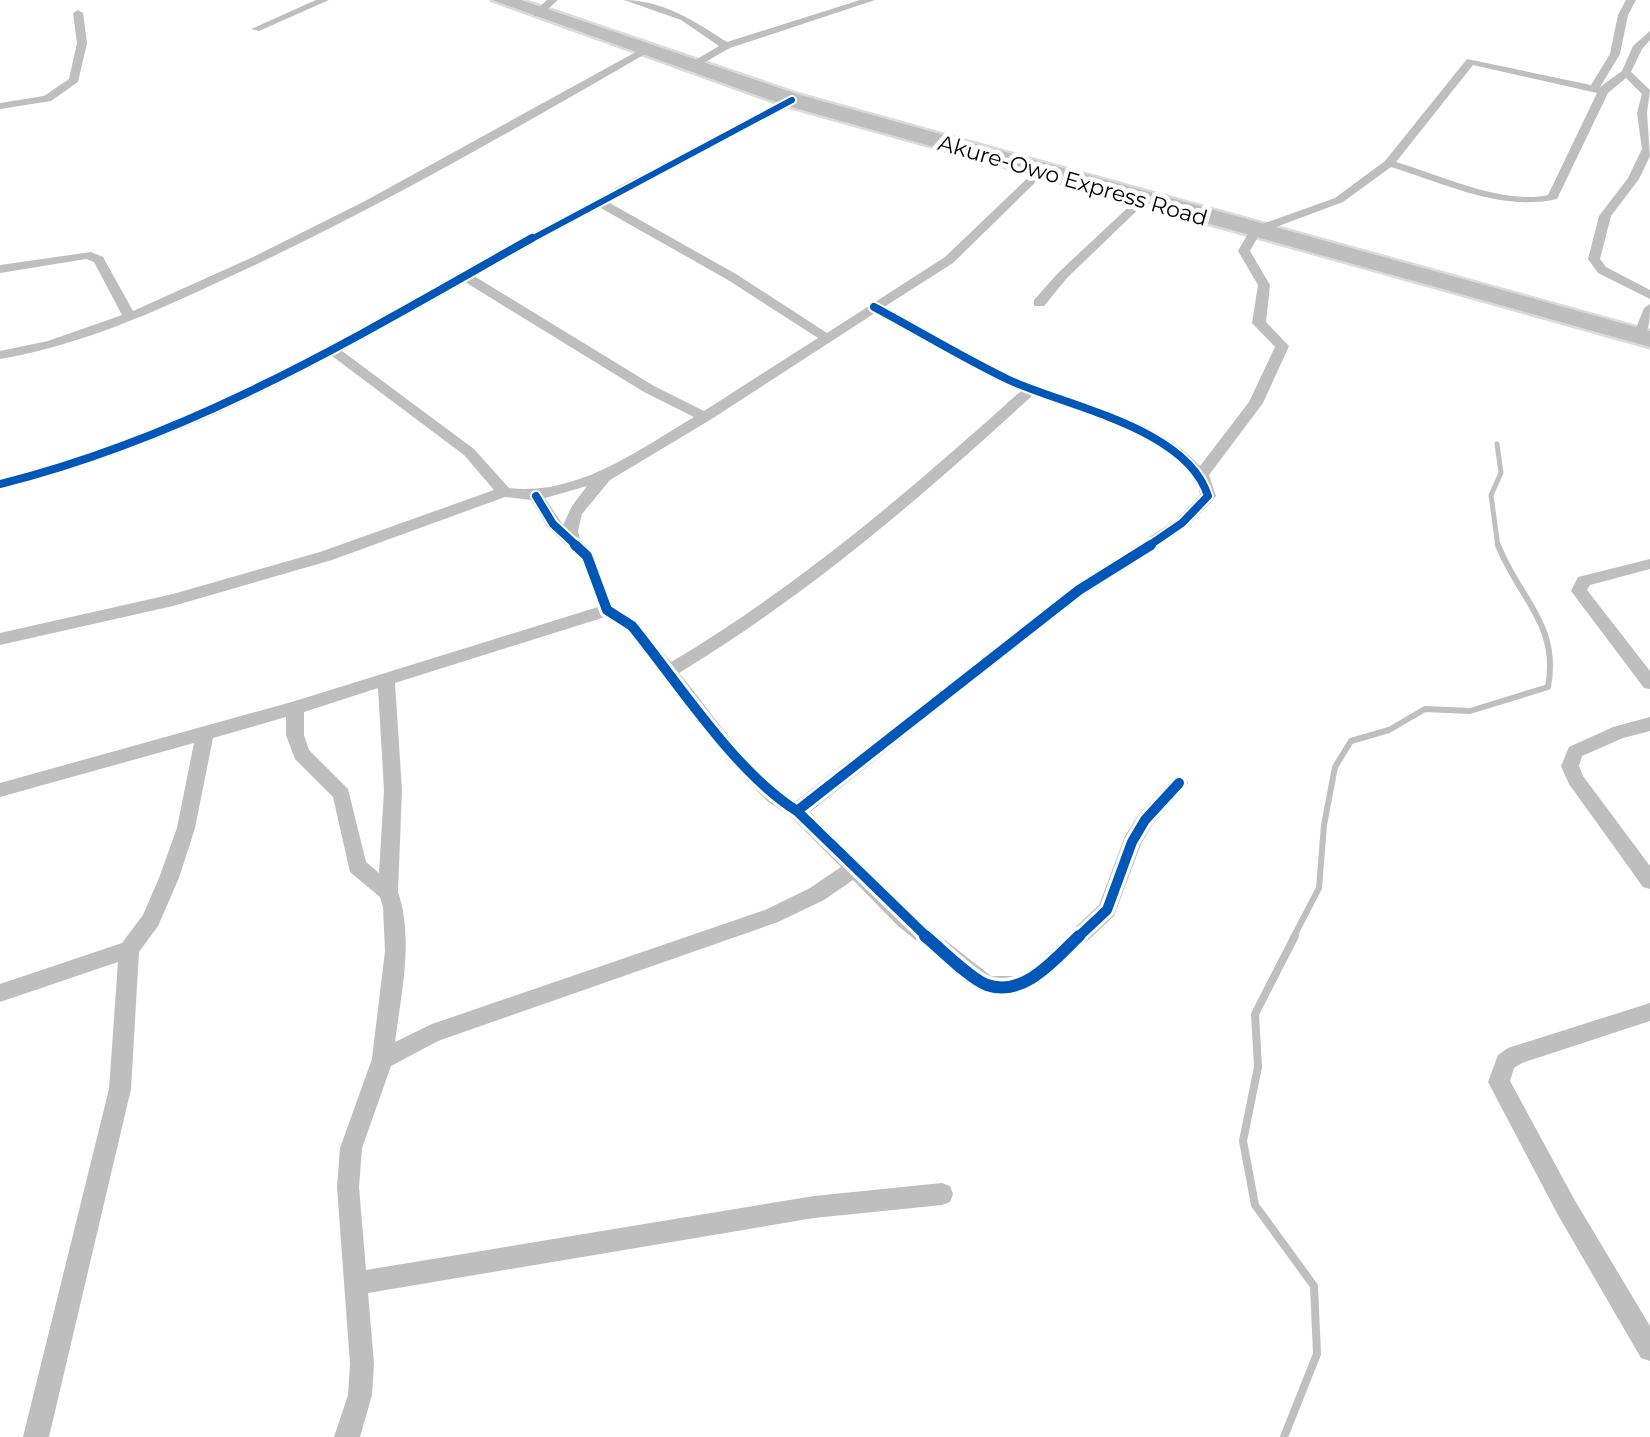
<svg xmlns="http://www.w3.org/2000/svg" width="1650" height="1437" viewBox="0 0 1650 1437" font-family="Montserrat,sans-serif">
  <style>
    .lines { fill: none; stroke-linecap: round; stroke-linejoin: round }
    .stream-far2 { stroke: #bfbfbf; stroke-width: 5 }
    .stream-far1 { stroke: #bfbfbf; stroke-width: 6 }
    .stream { stroke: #bfbfbf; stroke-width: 8 }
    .highway-casing { stroke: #dbdbdb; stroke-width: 5 }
    .street { fill: #bebebe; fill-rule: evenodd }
    .highway { fill: #bebebe; fill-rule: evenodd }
    .cycleway-far3-casing { stroke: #fff; stroke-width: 10 }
    .cycleway-far2-casing { stroke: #fff; stroke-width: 12 }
    .cycleway-far1-casing { stroke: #fff; stroke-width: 16 }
    .cycleway-casing { stroke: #fff; stroke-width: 19 }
    .cycleway-far3 { stroke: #0057b8; stroke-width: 6 }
    .cycleway-far2 { stroke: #0057b8; stroke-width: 8 }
    .cycleway-far1 { stroke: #0057b8; stroke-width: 10 }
    .cycleway { stroke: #0057b8; stroke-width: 12 }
    .labels { text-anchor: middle; stroke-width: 9; stroke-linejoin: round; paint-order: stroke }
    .far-street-label { font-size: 22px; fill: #000; stroke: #fff }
  </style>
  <rect width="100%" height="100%" fill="#fff"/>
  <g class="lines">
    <path class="stream-far2" d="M 1497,444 L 1501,473 L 1491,495 L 1498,547"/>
    <path class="stream-far1" d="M 1293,938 L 1319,888 L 1324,825 L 1335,767 L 1351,741 L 1389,730 L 1425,709 L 1470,711 L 1548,687 C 1560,625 1518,597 1498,545"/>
    <path class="stream" d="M 1284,1437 L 1317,1354 L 1314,1286 L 1255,1205 L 1243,1141 L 1258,1067 L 1255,1014 L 1295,936"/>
    <g class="highway-casing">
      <path id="highway" d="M 492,0 L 521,0 L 800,95 L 1650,331 L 1650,347 L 784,105 Z"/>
    </g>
    <path class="street" d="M 316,0 L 329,0 L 259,31 L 251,29 Z
      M 547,0 L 558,0 L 540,16 L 534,16 L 534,12 Z
      M 624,0 C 663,0 696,22 727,42 L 860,0 L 875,0 L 730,48 L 691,70 L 686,67 L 687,65 L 719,46 L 681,20 Z
      M 1626,0 L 1636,0 L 1628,15 L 1620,54 L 1600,87 L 1622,71 L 1633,46 L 1650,31 L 1650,40 L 1642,49 L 1631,72 L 1650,90 L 1647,113 L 1650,156 L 1639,179 L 1611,216 L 1600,259 L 1606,267 L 1650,290 L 1650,299 L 1598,273 L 1588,259 L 1599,216 L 1628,178 L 1642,149 L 1637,113 L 1642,94 L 1626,78 L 1608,93 L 1557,199 C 1502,212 1443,183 1391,167 L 1343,202 L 1260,233 L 1250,251 L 1270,285 L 1266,322 L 1289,346 L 1263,403 L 1209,475 L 1216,496 L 1213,500 L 1188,526 L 1085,594 L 810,812 L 912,914 L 991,976 L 1017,976 L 1034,966 L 1099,905 L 1125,836 L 1138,815 L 1173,778 L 1185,778 L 1188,783 L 1185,788 L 1152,825 L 1141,844 L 1114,916 L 1048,978 L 1027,991 L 1020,994 L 987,994 L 980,991 L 898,926 L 853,880 L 824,900 L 778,922 L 438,1041 L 391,1066 L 362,1148 L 359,1187 L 366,1270 L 814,1196 L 942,1183 L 950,1186 L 953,1194 L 950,1202 L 942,1205 L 814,1218 L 368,1293 L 374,1364 L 372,1395 L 360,1437 L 334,1437 L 348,1395 L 350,1364 L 337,1187 L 340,1148 L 372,1059 L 385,951 L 383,907 L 380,897 L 350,872 L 333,797 L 295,759 L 286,735 L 286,717 L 213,738 L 195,828 L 179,878 L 158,926 L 139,952 L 131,1089 L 49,1437 L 23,1437 L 109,1089 L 118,962 L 0,1002 L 0,984 L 122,943 L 143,915 L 159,878 L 177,828 L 194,743 L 0,797 L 0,783 L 295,701 L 598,607 L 580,558 L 548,528 L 531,500 L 505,497 L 332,560 L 173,606 L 0,645 L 0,633 L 173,594 L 320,552 L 494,490 L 464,455 L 332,356 C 224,415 119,459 0,489 L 0,479 L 117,445 L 235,396 L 348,337 L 623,184 L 792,97 L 796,98 L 796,102 L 608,202 L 736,274 L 827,333 L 945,257 L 1037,169 L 1045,169 L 1045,173 L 953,263 L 884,307 C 930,332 974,359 1021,380 C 1079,405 1156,417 1200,466 L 1249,402 L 1275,347 L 1252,323 L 1258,285 L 1238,251 L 1251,228 L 1335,198 L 1385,161 L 1467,59 L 1591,85 L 1610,54 L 1618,15 ZM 1473,65 L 1597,93 L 1548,195 C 1503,205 1440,175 1396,162 ZM 599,207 L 728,280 L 818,338 L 704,411 L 654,386 L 474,276 ZM 465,282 L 644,392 L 694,417 C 637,451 577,496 509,488 L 474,449 L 342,351 ZM 875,313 L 966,363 L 1022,390 C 911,490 799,586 671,662 L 638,622 L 614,607 L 595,556 L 580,540 L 578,531 L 582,514 L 610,480 L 710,420 ZM 1033,395 C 1074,410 1176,441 1196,480 C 1198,485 1199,490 1200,495 L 1177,519 L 1073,586 L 796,801 C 749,772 715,716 679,673 C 809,594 922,497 1033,395 ZM 587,486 L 572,506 L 563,525 L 545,498 ZM 605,617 L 626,630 L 743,776 L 767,801 L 790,816 L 841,867 L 810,888 L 765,910 L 432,1024 L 395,1042 C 401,994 414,939 398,892 L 402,790 L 395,683 ZM 378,688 L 384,790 L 379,873 L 366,862 L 348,789 L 309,750 L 304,735 L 304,712 Z
      M 78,10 L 83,13 L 87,43 L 78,82 L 51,101 L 0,109 L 0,103 L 44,96 L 69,79 L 77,43 L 73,13 Z
      M 643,48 L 648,51 L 647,53 C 510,132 373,211 229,277 C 155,312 81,345 0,359 L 0,351 L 48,341 L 122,315 L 94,262 L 86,259 L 0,273 L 0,265 L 91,252 L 103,257 L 133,311 L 253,257 L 365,201 Z
      M 1138,198 L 1148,200 L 1067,278 L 1044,306 L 1034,306 L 1034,300 L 1058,273 Z
      M 1650,304 C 1650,316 1650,335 1640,340 L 1635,339 L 1633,336 L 1644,308 Z
      M 1650,559 L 1650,569 L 1590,585 L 1587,590 L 1650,671 L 1650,689 L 1644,688 L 1571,591 L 1578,577 Z
      M 1650,717 L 1650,731 L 1623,738 L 1582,756 L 1579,766 L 1583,776 L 1650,866 L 1650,889 L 1643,887 L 1569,784 L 1561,766 L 1569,747 L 1613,727 Z
      M 1650,1003 L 1650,1021 L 1522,1063 L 1514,1068 L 1510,1081 L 1574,1199 L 1650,1326 L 1650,1361 L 1641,1358 L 1558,1215 L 1488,1082 L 1498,1055 L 1508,1048 Z"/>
    <use href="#highway" class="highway"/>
    <g class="cycleway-far3-casing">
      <path id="cycleway-far3" d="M 528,241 L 792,100"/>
    </g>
    <g class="cycleway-far2-casing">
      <path id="cycleway-far2" d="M 874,307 C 919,331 963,358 1009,380 C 1068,407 1187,428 1208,496 L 1182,523 L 1147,547
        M 0,484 C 196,435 358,336 532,238
        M 536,496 L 553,524 L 578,547"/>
    </g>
    <g class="cycleway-far1-casing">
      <path id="cycleway-far1" d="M 575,545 L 587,556 L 607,610 L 632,626 C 679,684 735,772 797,811 L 928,938
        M 797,811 L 1079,590 L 1151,545
        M 1077,938 L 1107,910 L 1132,842 L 1145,820 L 1179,783"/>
    </g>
    <g class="cycleway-casing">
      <path id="cycleway" d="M 925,936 C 940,948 970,979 987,985 C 1024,998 1056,958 1079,936"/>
    </g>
    <use href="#cycleway-far3" class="cycleway-far3"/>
    <use href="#cycleway-far2" class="cycleway-far2"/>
    <use href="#cycleway-far1" class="cycleway-far1"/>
    <use href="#cycleway" class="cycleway"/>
  </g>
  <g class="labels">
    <g class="far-street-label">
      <text transform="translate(1073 180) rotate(16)" y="8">Akure-Owo Express Road</text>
    </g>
  </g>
</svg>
